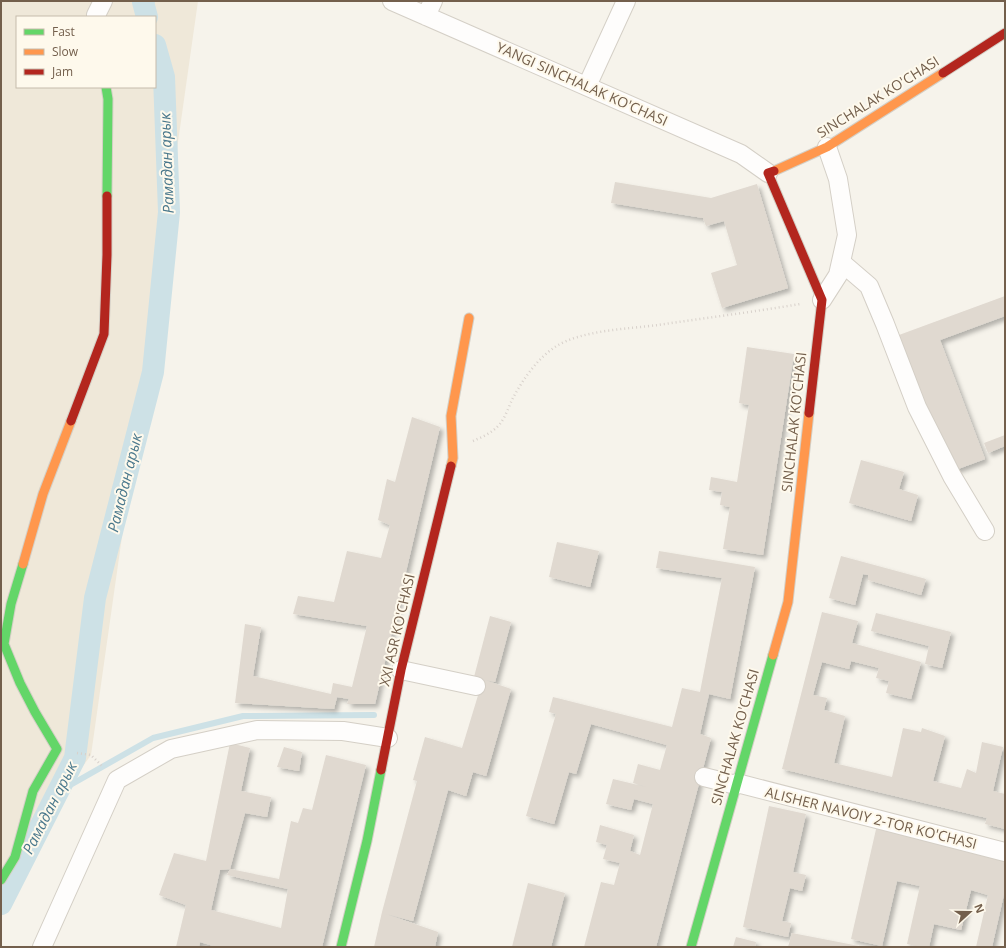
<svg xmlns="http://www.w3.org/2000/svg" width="1006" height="948" viewBox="0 0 1006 948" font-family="'Open Sans',sans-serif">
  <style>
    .residential { fill: #efe8d9; fill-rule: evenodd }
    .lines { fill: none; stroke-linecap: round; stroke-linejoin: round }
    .stream { stroke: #cde1e6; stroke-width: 6 }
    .canal { stroke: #cde1e6; stroke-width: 22 }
    .building { fill: #e0d9d0; filter: url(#shadow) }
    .street-casing { stroke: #d4cfc6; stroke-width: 20 }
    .fast-casing { stroke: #d4cfc6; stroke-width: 11 }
    .slow-casing { stroke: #d4cfc6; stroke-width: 11 }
    .jam-casing { stroke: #d4cfc6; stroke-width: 11 }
    .path { stroke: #d8d1cb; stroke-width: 2.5; stroke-dasharray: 1 3; stroke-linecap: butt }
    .street { stroke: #fefdfc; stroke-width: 18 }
    .fast { stroke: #63d668; stroke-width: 9 }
    .slow { stroke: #ff974d; stroke-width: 9 }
    .jam { stroke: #b3261e; stroke-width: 9 }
    .labels { text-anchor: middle; stroke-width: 4; stroke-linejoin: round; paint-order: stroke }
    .street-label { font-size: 14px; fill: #735f4c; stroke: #fef9ec }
    .water-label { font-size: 15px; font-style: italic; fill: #4a788c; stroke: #fef9ec }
  </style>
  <defs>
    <filter id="shadow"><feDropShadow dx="3.5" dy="3.5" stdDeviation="2" flood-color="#0004"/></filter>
  </defs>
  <rect width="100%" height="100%" fill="#f6f3eb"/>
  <path class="residential" d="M 1,1 L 198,1 L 91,755 L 1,878 ZM 17,17 L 155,17 L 155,87 L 17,87 Z"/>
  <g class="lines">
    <path class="stream" d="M 58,792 L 153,738 L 243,716 L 374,715"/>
    <path class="canal" d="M 144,1 L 143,2 L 147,17
      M 1,904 L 75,758 L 95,598 L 153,372 L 169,212 L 164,77 L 155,45"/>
  </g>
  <path class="building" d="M 615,182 L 711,198 L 757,184 L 788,288 L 722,308 L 711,273 L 737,265 L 724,221 L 706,226 L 703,218 L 611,203 Z
    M 1005,296 L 1005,316 L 940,340 L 985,459 L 950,472 L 899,335 Z
    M 747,347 L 794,354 L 763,555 L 723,549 L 730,507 L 720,505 L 722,492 L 709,490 L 711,477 L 737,482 L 749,405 L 739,403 Z
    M 412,417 L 440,427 L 375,704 L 347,704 L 349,699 L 337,697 L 334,709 L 235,703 L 245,624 L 261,627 L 253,676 L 331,694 L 333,683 L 352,687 L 367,626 L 293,614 L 298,596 L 334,602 L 347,551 L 381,558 L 390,525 L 378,520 L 387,479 L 395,482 Z
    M 1005,435 L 1005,446 L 988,453 L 984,443 Z
    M 861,460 L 904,472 L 899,489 L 918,495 L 911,521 L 849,503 Z
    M 557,542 L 599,551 L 590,587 L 549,577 Z
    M 659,551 L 755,567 L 730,699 L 709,694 L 700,734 L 711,738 L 656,947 L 584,947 L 601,882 L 614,885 L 620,863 L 603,859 L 607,845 L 596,842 L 600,825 L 634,835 L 630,851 L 640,855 L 653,804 L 634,799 L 631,810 L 606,804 L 613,779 L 646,787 L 633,783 L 638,764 L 660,770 L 667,745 L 591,724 L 576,774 L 569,772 L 554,824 L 526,816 L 556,714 L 549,712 L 553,697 L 672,727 L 682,688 L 700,692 L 722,578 L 656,568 Z
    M 841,556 L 926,579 L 921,595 L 868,580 L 868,575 L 863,574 L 855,605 L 829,598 Z
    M 822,612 L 858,621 L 852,643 L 921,662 L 911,699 L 886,693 L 889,681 L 876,678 L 879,668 L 851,661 L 849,669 L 822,662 L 813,695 L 827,698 L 824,710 L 845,716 L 834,763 L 892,777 L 903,728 L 921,732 L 922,728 L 945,736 L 933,781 L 961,788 L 967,769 L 976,773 L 982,742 L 1003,747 L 993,791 L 1005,794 L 1005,829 L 985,824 L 987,818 L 782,769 Z
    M 876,613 L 951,632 L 942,668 L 925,664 L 929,646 L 871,631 Z
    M 490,616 L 511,622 L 495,682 L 485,680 L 511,689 L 486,776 L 473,772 L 466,796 L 448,790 L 413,921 L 386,914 L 438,932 L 435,947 L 374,947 L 382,912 L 417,781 L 413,780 L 425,737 L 462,748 L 483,679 L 474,677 Z
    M 230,743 L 250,748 L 241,791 L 271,797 L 267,817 L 245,813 L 230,869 L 220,870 L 211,910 L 281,928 L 288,889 L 227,875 L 230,869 L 279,879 L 291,821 L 298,823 L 303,808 L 312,810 L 326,755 L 366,765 L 322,947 L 217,947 L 200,942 L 199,947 L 176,947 L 186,905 L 159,895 L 174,853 L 206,861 Z
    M 284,747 L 302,752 L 299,771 L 277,767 Z
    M 769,806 L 806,814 L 793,872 L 806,875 L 802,891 L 790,888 L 782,921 L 791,923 L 788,937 L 743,927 Z
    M 877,825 L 1005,856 L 1005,890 L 992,947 L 976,947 L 988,895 L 971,890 L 961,930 L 934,924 L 929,947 L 921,947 L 907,944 L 920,886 L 897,881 L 882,946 L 851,939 Z
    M 528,883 L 565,893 L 551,947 L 512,947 Z
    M 792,933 L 859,946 L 859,947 L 788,947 Z
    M 736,937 L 756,942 L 755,947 L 733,947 Z"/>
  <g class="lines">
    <g class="street-casing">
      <path id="street" d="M 392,1 L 741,154 L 768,173
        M 426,16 L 433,1
        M 97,17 L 96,15 L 103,1
        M 587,86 L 626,1
        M 841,262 L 869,286 L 885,324 L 917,407 L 952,476 L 985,531
        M 822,300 L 838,275 L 847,235 L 838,179 L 827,147
        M 401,670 L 476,686
        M 704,777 L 736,785
        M 737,783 L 1005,852
        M 42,947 L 117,780 L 171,749 L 257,730 L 343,731 L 388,738"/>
    </g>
    <g class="fast-casing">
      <path id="fast" d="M 106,87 L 108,99 L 107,196
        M 1,880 L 15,857 L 33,791 L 57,749 L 35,712 L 20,683 L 4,644 L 11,604 L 23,564
        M 341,947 L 367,841 L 381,770
        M 691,947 L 773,655"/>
    </g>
    <g class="slow-casing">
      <path id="slow" d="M 774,171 L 827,147 L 943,73
        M 451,466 L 453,458 L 451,416 L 469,318
        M 23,564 L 43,494 L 71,421
        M 773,655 L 788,602 L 809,413"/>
    </g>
    <g class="jam-casing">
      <path id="jam" d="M 943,73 L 1005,33
        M 774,171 L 768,173 L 822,300 L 809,413
        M 71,421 L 104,334 L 107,255 L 107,196
        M 381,770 L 401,670 L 451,466"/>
    </g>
    <path class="path" d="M 473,441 C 482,437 492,433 499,425 C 506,417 509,405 514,396 C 524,378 538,358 555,347 C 581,330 628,329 658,325 C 705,318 753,312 800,304
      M 77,753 L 91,755 L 103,767"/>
    <use href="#street" class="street"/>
    <use href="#fast" class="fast"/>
    <use href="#slow" class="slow"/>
    <use href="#jam" class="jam"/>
  </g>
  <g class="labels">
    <g class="street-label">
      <text transform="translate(582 84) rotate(24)" y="5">YANGI SINCHALAK KO'CHASI</text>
      <text transform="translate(878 97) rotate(-32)" y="5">SINCHALAK KO'CHASI</text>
      <text transform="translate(794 422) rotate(-84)" y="5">SINCHALAK KO'CHASI</text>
      <text transform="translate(397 630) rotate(-77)" y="5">XXI ASR KO'CHASI</text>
      <text transform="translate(735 737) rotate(-74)" y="5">SINCHALAK KO'CHASI</text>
      <text transform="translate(871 818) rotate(14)" y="5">ALISHER NAVOIY 2-TOR KO'CHASI</text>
    </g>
    <g class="water-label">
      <text transform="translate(167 163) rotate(-92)" y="5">Рамадан арык</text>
      <text transform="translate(125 483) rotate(-76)" y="5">Рамадан арык</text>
      <text transform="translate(50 808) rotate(-63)" y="5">Рамадан арык</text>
    </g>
  </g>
  <rect width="1006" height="948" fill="none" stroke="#735f4c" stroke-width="4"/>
  <rect x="16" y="16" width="140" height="72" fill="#fef9ec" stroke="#c6bbac"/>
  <rect x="24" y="29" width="20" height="6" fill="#63d668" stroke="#c6bbac"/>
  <text x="52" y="36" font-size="12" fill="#735f4c">Fast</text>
  <rect x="24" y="49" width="20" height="6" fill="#ff974d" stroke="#c6bbac"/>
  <text x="52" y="56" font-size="12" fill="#735f4c">Slow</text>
  <rect x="24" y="69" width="20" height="6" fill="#b3261e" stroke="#c6bbac"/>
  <text x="52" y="76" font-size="12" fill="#735f4c">Jam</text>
  <g transform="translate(970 912) rotate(69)" stroke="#fef9ec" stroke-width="3" paint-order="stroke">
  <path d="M0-3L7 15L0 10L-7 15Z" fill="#735f4c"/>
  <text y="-6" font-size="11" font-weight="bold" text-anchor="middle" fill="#735f4c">N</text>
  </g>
</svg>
